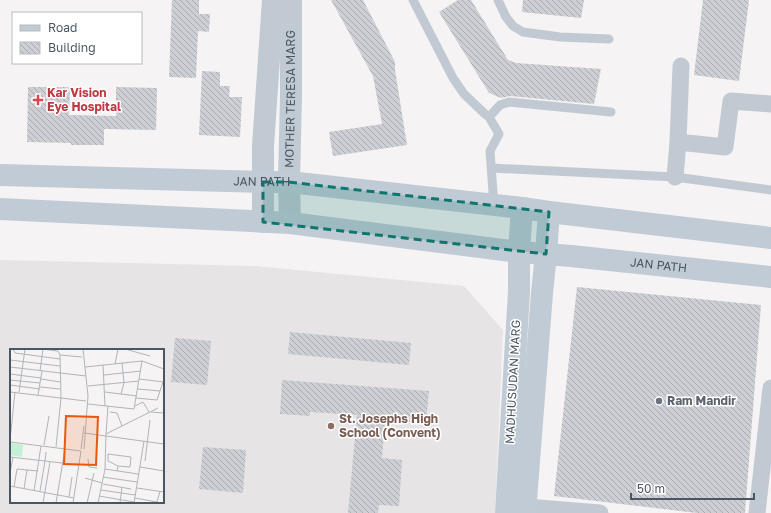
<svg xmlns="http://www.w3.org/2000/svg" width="771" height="513" viewBox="0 0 771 513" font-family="'Golos Text',sans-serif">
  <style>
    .education { fill: #e6e4e5; fill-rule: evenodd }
    .building { fill: url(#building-back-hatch) }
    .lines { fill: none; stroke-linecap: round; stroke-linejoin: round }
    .service { stroke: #c1cad2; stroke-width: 9 }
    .minor { stroke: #c1cad2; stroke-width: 17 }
    .tertiary { stroke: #c1cad2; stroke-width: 22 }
    .secondary { stroke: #c1cbd6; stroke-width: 22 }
    .marked { fill: #0f766e; fill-opacity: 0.2; stroke: #0f766e; stroke-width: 3; stroke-dasharray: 8 5; stroke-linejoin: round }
    .health-dot { fill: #e0444e; stroke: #fff; stroke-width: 1.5 }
    .worship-dot { fill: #6b7280; stroke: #fff; stroke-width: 1.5 }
    .education-dot { fill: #8d6e63; stroke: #fff; stroke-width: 1.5 }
    .labels { text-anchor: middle; stroke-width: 3; stroke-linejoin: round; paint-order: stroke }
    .health-label { font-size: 12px; font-weight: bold; fill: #be3a42; stroke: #fff; text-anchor: start }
    .street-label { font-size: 12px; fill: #4a5661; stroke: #fff }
    .worship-label { font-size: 12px; font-weight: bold; fill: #5b616d; stroke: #fff; text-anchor: start }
    .education-label { font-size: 12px; font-weight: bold; fill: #785e54; stroke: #fff; text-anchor: start }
    .inset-road { fill: none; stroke: #b1b4b9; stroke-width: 1 }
    .view { fill: #e8590c; fill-opacity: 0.15; stroke: #e8590c; stroke-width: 2 }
    .inset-edge { fill: none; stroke: #4a5661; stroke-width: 2 }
  </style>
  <defs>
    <pattern id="building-back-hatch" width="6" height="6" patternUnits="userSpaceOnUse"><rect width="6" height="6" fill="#cdcfd5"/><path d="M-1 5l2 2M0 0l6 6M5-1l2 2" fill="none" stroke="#a8abb0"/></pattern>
  </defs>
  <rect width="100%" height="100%" fill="#f5f3f3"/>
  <path class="education" d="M 0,260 L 255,266 L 464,286 L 503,330 L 495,513 L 0,513 ZM 11,350 L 163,350 L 163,502 L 11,502 Z"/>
  <path class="building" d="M 172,0 L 199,0 L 199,14 L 210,14 L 209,32 L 198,31 L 196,78 L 169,77 Z
    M 331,0 L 363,0 L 395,62 L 395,70 L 407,145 L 333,156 L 329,132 L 382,124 L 373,76 Z
    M 458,0 L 471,0 L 508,60 L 516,63 L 601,69 L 594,104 L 510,96 L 501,98 L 489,93 L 439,12 Z
    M 523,0 L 584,0 L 581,18 L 522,12 Z
    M 703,0 L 749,0 L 739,81 L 694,75 Z
    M 202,71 L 220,72 L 220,86 L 230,86 L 229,97 L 242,97 L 240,137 L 199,135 Z
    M 28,87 L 70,87 L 69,115 L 116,116 L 116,87 L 157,88 L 156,130 L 104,129 L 104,145 L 71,145 L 71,143 L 27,142 Z
    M 577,287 L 761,305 L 745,513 L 697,513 L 554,496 Z
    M 290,332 L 411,343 L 409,365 L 288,354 Z
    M 175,338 L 211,341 L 207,385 L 171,382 Z
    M 282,380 L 429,391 L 426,423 L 385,420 L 382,458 L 402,460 L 399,506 L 379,505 L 378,513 L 348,513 L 357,415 L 310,412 L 310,416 L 280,414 Z
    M 203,447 L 246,450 L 243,493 L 199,489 Z"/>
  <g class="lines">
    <path class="service" d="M 413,0 L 453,78 L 464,94 L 485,114 L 489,117 L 499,134 L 490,151 L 494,206
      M 498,0 L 506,17 L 513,26 L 523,32 L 560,37 L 609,39
      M 489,117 L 500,105 L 509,102 L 611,112
      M 492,168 L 675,177 L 771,190"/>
    <path class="minor" d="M 678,142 L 725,147 L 731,101 L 771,104
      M 675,177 L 678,142 L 681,66
      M 526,507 L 600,513
      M 757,513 L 771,388"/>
    <g class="tertiary">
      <path d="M 263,222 L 263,146 L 273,0"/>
      <path id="s1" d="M 290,223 L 289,182 L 291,95 L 291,0"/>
    </g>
    <g class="secondary">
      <path id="s2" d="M 0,175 L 263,182 L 289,182 L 522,208"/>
      <path d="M 0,209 L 290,223 L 519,252 L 546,254 L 549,212 L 522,208 L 519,252 L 519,291 L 506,513"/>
      <path d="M 549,212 L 771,238"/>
      <path id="s3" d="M 525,513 L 542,293 L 546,254 L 571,256 L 771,277"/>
    </g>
  </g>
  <path class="marked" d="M 263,182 L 289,182 L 549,212 L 546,254 L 263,222 Z"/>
  <path class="health-dot" d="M36 94h4v4h4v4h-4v4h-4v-4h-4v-4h4z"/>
  <circle class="worship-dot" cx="659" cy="401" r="4"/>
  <circle class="education-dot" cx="331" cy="426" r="4"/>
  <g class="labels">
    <g class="health-label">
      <text x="47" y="97">Kar Vision<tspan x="47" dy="14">Eye Hospital</tspan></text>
    </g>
    <g class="street-label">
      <text dy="4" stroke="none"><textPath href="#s1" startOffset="124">MOTHER TERESA MARG</textPath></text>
      <text dy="4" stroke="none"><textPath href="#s2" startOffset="262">JAN PATH</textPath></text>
      <text dy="4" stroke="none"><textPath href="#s3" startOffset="373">JAN PATH</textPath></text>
      <text transform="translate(513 382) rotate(-87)" y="4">MADHUSUDAN MARG</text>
    </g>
    <g class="worship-label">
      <text x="667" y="405">Ram Mandir</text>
    </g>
    <g class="education-label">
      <text x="339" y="423">St. Josephs High<tspan x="339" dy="14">School (Convent)</tspan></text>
    </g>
  </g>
  <g transform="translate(10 349)">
    <rect width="154" height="154" fill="#f5f3f3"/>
    <path d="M 0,94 L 13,96 L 12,108 L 0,106 Z" fill="#c3f1d5"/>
    <path class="inset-road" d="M 3,0 L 5,4 L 50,10M 32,0 L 48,2 L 50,6 L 51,49 L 46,98M 73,0 L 78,47 L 74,100M 115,0 L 140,7M 50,6 L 72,8M 0,11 L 50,17M 105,15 L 108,0M 93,16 L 95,57M 0,18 L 76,27M 75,18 L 132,12 L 154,20M 30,22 L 33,0M 0,25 L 31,29M 94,26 L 131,22M 31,30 L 50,33M 129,30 L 154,33M 0,31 L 30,34M 0,36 L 30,40M 78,37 L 129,32M 30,38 L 50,40M 128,40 L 150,42M 0,43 L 76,52M 9,43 L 15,0M 95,43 L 127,47M 111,45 L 114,34 L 112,14M 28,46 L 32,22M 126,49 L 147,51 L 153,33M 78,55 L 124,60 L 132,12M 125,57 L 133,53 L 139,63M 100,63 L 107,64 L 112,77M 141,63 L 154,64M 74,84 L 154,95M 96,85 L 98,57M 0,91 L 5,43M 0,93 L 71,102 L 63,154M 34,96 L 39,67M 71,100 L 74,77M 0,108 L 35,112 L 36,103M 78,110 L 79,118 L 87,119M 135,112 L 140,71M 130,118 L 154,122M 95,120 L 128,125M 107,122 L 108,117 L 120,118 L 121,108 L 98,105 L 98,112 L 108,117M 0,124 L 3,108M 93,128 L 127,133M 75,129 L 92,134M 93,135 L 121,140M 0,137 L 64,149M 4,138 L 7,120 L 17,121M 127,139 L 154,143M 14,140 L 17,121 L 28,122M 91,141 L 125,146M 24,142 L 31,97M 30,142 L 35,112 L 69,116M 89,147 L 124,153M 59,148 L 62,128M 125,149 L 147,153 L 150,142M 33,154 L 40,113M 46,154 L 55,100M 77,154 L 84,124M 88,154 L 95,120 L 96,85 L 148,59M 110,154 L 112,138M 124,154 L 134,92"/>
    <path class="view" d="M 56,67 L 88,68 L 86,116 L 54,115 Z"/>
    <rect width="154" height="154" class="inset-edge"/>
  </g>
  <rect x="12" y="12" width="130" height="52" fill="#ffffff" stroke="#b7bbc0"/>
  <rect x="20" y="25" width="20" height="6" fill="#c1cbd6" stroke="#b7bbc0"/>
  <text x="48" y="32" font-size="12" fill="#4a5661">Road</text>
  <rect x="20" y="42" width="20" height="12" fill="url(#building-back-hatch)" stroke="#b7bbc0"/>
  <text x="48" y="52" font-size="12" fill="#4a5661">Building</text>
  <path d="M631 493v6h123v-6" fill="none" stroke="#4a5661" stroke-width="2"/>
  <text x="637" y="493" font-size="12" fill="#4a5661" stroke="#ffffff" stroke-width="3" paint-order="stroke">50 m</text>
</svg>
